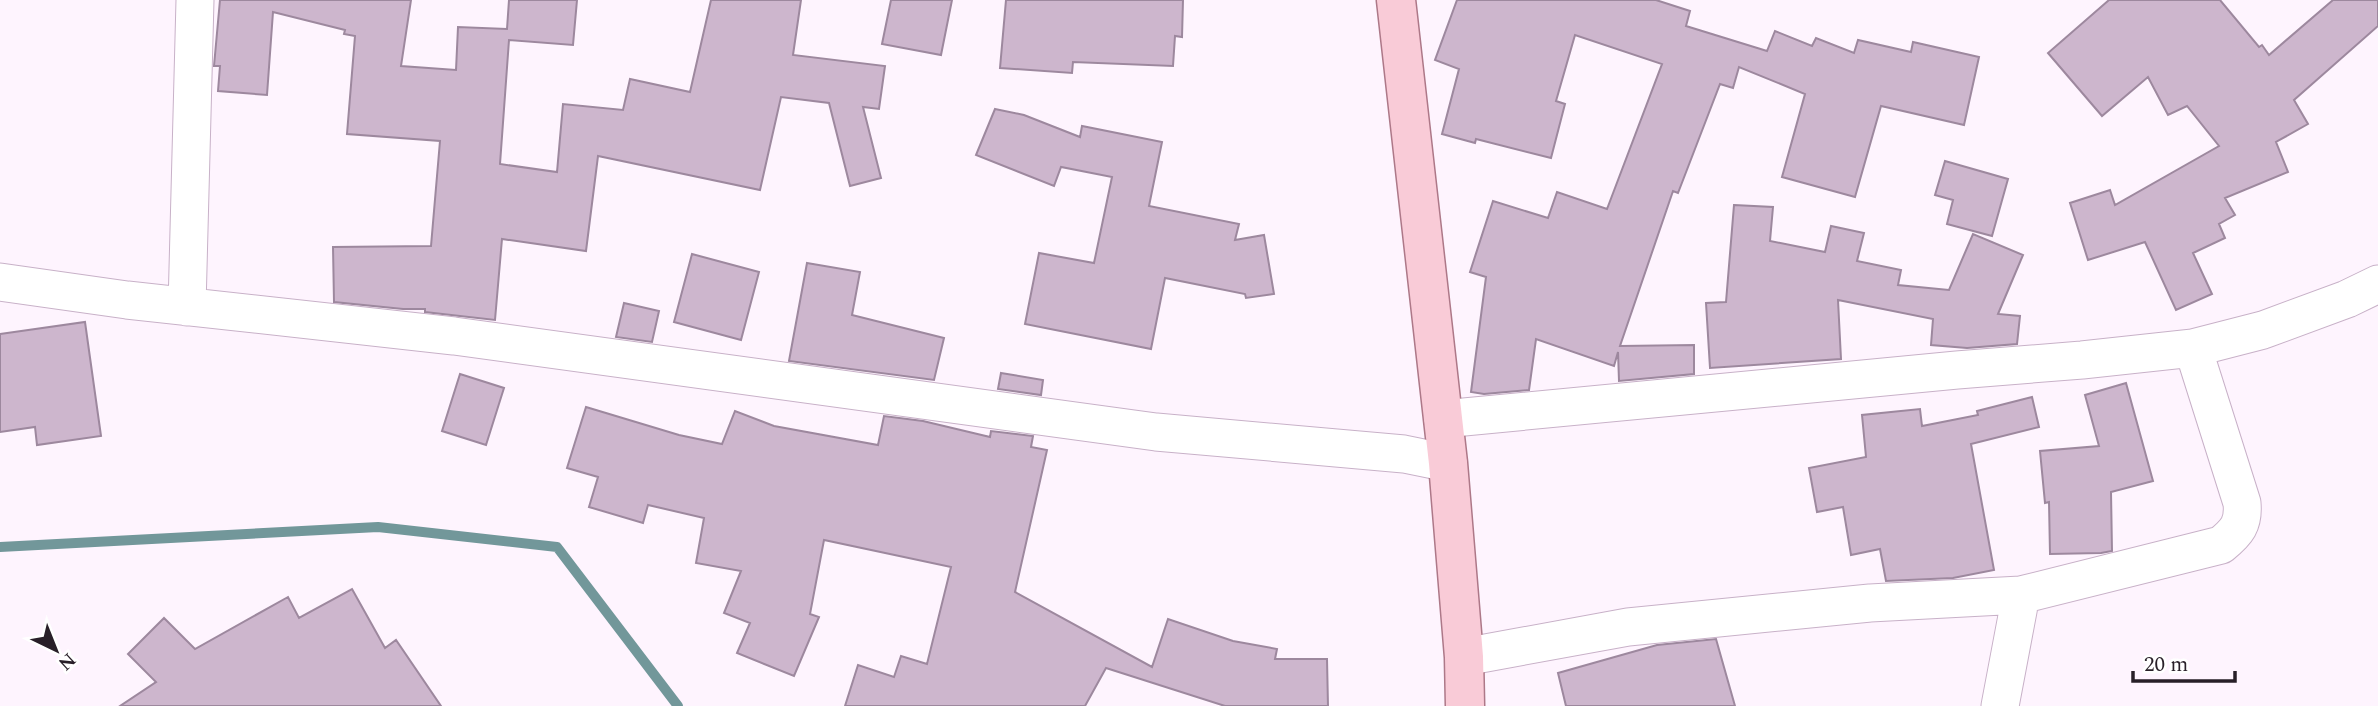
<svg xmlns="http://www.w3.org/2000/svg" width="2378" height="706" viewBox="0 0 2378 706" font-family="Spectral,serif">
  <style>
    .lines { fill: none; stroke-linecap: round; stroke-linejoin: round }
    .stream { stroke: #72979a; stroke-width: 10 }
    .building { fill: #cdb6cd; stroke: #9d889e; stroke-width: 2 }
    .minor-casing { stroke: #c8b1c8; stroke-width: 39 }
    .major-casing { stroke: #ad7888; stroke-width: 41 }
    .minor { stroke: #fff; stroke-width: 37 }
    .major { stroke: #f9cbd7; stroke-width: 38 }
  </style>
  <rect width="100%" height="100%" fill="#fef4fe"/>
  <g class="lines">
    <path class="stream" d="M 0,547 L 378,527 L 557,547 L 678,706"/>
  </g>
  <path class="building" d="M 220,0 L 411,0 L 401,66 L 456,70 L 458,27 L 507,29 L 509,0 L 577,0 L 573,45 L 509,40 L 500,164 L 557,172 L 563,104 L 623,110 L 630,79 L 690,92 L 711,0 L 801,0 L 793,55 L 885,66 L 879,109 L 863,107 L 881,178 L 850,186 L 829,103 L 781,97 L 760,190 L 598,156 L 586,251 L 502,239 L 495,320 L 425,312 L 425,309 L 403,309 L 334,302 L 333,247 L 431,246 L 440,141 L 347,134 L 355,36 L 344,34 L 345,30 L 273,12 L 267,95 L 218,91 L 220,66 L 214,66 Z
    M 891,0 L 952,0 L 941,55 L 882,44 Z
    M 1006,0 L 1183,0 L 1182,37 L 1175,36 L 1173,66 L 1073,62 L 1072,73 L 1000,68 Z
    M 1457,0 L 1656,0 L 1690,11 L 1686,26 L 1767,51 L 1775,31 L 1812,46 L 1816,38 L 1854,53 L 1858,40 L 1911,52 L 1913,42 L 1979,57 L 1964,125 L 1881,106 L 1855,197 L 1782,177 L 1805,94 L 1739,67 L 1733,88 L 1720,84 L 1678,193 L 1673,191 L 1620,346 L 1694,345 L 1694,374 L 1619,381 L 1618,352 L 1614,366 L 1536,339 L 1529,390 L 1484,394 L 1471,392 L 1486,277 L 1470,272 L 1493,201 L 1548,218 L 1557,192 L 1607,209 L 1662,64 L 1575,35 L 1556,101 L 1565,104 L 1551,158 L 1476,139 L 1475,143 L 1442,134 L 1459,69 L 1435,60 Z
    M 2109,0 L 2220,0 L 2259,47 L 2262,45 L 2269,55 L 2333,0 L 2378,0 L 2378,26 L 2294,100 L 2308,124 L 2276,142 L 2288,172 L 2225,198 L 2235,215 L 2219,224 L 2225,238 L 2193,253 L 2212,294 L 2176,310 L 2145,242 L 2088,260 L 2070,203 L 2110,190 L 2115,205 L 2219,146 L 2187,106 L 2168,115 L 2148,77 L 2102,116 L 2048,53 Z
    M 995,109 L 1024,115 L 1080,137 L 1082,126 L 1162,142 L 1149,206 L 1239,224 L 1235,240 L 1264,235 L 1274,294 L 1246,298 L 1245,294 L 1165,278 L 1151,349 L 1025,324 L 1039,253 L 1094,263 L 1112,177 L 1061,167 L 1054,186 L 976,155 Z
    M 1945,161 L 2008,179 L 1992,236 L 1947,224 L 1953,200 L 1935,195 Z
    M 1734,205 L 1773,207 L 1770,241 L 1825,252 L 1831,226 L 1864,233 L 1857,261 L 1901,270 L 1898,285 L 1949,290 L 1973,234 L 2023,255 L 1998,314 L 2020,316 L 2017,344 L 1967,348 L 1931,345 L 1933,319 L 1838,300 L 1841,359 L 1710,368 L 1706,303 L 1726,302 Z
    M 692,254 L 759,272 L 741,340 L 674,322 Z
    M 807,263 L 860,272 L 852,315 L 944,338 L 934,380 L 789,361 Z
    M 624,303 L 659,311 L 652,342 L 616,337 Z
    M 85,322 L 101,436 L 37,445 L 35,427 L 0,432 L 0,334 Z
    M 1001,373 L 1043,380 L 1041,395 L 998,389 Z
    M 460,374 L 504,388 L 486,445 L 442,431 Z
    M 2126,383 L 2153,481 L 2111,492 L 2112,551 L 2101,553 L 2050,554 L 2049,502 L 2045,503 L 2040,451 L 2099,446 L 2085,395 Z
    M 2032,397 L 2039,427 L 1971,444 L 1994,570 L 1953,578 L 1886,581 L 1880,549 L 1851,555 L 1843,507 L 1817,512 L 1809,468 L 1866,457 L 1862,415 L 1920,409 L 1922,426 L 1978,415 L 1977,411 Z
    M 586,407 L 679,435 L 722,444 L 735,411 L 774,426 L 878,445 L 884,416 L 923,421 L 990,437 L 991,431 L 1033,436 L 1031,447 L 1047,450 L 1015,592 L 1152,667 L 1168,619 L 1233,641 L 1277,649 L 1275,659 L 1327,659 L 1328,706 L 1225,706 L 1106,668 L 1085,706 L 845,706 L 858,665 L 894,677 L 901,656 L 927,664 L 951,567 L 824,540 L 810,614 L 819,617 L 794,676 L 737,653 L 750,623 L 724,613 L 741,571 L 696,563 L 704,518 L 648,505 L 643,523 L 589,507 L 598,477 L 567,468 Z
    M 352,589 L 385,648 L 396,640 L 441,706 L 120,706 L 156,682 L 128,654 L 164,618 L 195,649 L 288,597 L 299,618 Z
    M 1716,639 L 1735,706 L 1566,706 L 1558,673 L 1657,645 Z"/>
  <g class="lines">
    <g class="minor-casing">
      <path id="minor" d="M 0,282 L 127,300 L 454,336 L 1156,432 L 1404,454 L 1448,463
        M 187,307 L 195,0
        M 1443,419 L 1957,370 L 2082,360 L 2193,348 L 2263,330 L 2347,299 L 2378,284
        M 1464,657 L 1628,627 L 1870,603 L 2021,595 L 2221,545 C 2237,532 2244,524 2242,503 L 2193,348
        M 2000,706 L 2021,595"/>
    </g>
    <g class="major-casing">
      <path id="major" d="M 1396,0 L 1448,463 L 1464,657 L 1465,706"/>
    </g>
    <use href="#minor" class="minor"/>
    <use href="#major" class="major"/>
  </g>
  <g transform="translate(56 650) rotate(137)" stroke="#ffffff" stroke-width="5" paint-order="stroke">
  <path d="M0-5L12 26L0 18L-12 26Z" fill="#281f28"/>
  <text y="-10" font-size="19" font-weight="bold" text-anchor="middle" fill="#281f28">N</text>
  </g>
  <path d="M2133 671v10h102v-10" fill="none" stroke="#281f28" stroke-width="3.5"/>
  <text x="2144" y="671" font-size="21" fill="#281f28" stroke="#ffffff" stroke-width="5" paint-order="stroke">20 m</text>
</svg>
